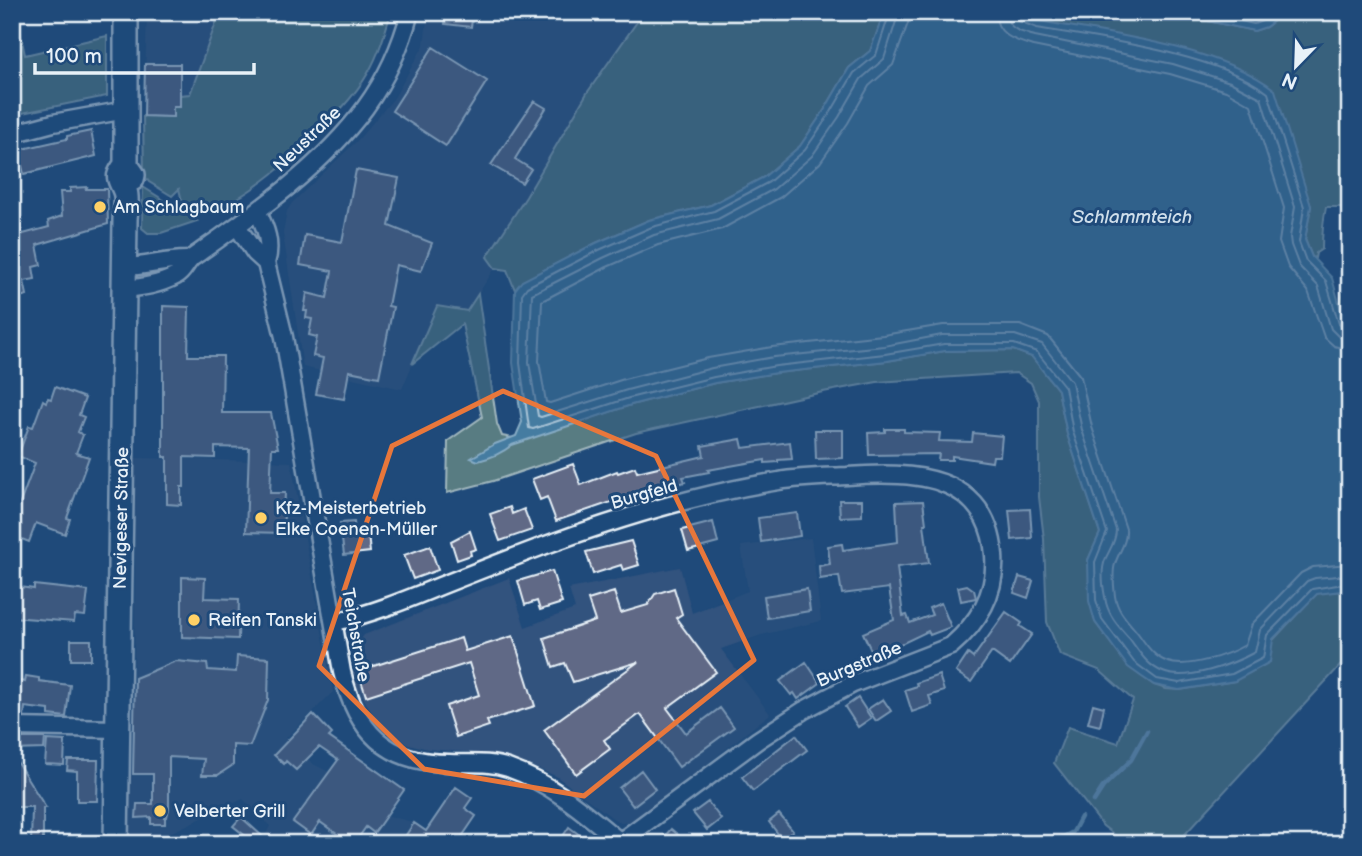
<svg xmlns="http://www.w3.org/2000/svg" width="1362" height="856" viewBox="0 0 1362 856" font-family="'Balsamiq Sans',sans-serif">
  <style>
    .built { fill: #33537e }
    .green { fill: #587c82; stroke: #a0b6bd; stroke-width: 2 }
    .water { fill: #457ca1; stroke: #86abc4; stroke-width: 2 }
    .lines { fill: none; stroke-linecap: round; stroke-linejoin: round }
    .shore { stroke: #a7c2d5; stroke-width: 2 }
    .stream { stroke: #86abc4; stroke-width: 4.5 }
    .building { fill: #616986; stroke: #e8f1f8; stroke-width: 2 }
    .minor-casing { stroke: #e8f1f8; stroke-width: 21 }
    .secondary-casing { stroke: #e8f1f8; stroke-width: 28 }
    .minor { stroke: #1f4a7a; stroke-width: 16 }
    .secondary { stroke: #1f4a7a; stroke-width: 23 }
    .marked { fill: none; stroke: #e8773b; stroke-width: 5; stroke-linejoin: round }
    .poi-dot { fill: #ffd166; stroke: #1f4a7a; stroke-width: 2.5 }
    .labels { text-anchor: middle; stroke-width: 6; stroke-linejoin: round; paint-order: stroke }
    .street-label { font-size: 18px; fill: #e8f1f8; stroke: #1f4a7a }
    .poi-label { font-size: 18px; fill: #e8f1f8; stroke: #1f4a7a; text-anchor: start }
    .water-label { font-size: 19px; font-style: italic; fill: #d0dfeb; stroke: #1f4a7a }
  </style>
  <rect width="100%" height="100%" fill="#1f4a7a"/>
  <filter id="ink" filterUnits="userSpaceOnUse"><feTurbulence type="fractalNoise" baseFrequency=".0143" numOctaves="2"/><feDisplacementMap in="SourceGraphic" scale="14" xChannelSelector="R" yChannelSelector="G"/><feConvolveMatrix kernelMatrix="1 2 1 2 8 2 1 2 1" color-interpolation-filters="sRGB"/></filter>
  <g filter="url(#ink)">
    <path class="built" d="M 147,12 L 220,12 L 190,94 L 173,117 L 144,116 Z
      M 428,12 L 644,12 L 587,93 L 526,197 L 487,257 L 495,268 L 467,311 L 437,306 L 402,389 L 303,367 L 283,233 L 287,211 L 292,203 L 357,141 L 394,98 L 424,45 Z
      M 135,458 L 291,462 L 333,692 L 286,738 L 313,764 L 329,772 L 344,786 L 389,816 L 416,823 L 445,844 L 267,844 L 263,840 L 270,826 L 243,799 L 146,844 L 129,844 L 135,617 Z
      M 811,538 L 821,621 L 761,635 L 721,649 L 770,714 L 635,821 L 623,823 L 614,819 L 556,776 L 503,755 L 428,749 L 401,742 L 379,725 L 357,687 L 352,665 L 355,648 L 364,635 L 509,578 L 525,627 L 575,609 L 569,589 L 680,567 L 692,613 L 748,591 L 741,546 Z"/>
    <path class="green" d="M 12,12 L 16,12 L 25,55 L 107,36 L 107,96 L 12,115 Z
      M 220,12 L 391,12 C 385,33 379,54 368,73 C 346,113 257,197 212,210 C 200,213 192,207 182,201 L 179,189 L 172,196 L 149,182 L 144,175 L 143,116 L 173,117 L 173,107 L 180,107 L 180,95 L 190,94 Z
      M 644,12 L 886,12 L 883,16 L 870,51 L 849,68 L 825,109 L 800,146 L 764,177 L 711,205 L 649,220 L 596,243 L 523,281 L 515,290 L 507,270 L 495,268 L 487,257 L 526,197 L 587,93 Z
      M 987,12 L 1166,12 L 1254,31 L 1266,27 L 1285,12 L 1350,12 L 1350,235 L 1341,207 L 1326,207 C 1323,221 1322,235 1322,249 L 1316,253 L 1315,258 L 1312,257 L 1305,239 L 1311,206 L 1301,180 L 1110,34 L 1039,21 L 1022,15 Z
      M 143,187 L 197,221 L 161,233 L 148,233 L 142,228 Z
      M 1350,283 L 1350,327 C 1339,314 1337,295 1350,283 Z
      M 478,294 L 497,424 L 502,436 L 523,440 L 631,405 L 715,383 L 776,373 L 887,361 L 945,351 L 1013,350 L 1032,357 L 1058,390 L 1067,434 L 1100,533 L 1088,560 L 1095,622 L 1129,667 L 1154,685 L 1166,689 L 1180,690 L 1235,681 L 1317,593 L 1350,590 L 1350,655 L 1176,844 L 1120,844 L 1116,836 L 1103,826 L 1054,763 L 1068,727 L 1118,743 L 1133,700 L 1099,670 L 1060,655 L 1047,622 L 1044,539 L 1039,497 L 1039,401 L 1031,383 L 1016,373 L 877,382 L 823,392 L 636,433 L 493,481 L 447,493 L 448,441 L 482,417 L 462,324 L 412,364 L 437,306 L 467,311 Z"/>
    <path class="water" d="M 886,12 C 936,12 991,5 1039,21 C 1107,33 1221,47 1275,90 L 1311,206 L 1305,240 L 1312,257 L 1332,278 L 1344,321 L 1350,327 L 1350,590 L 1317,594 L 1273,639 L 1270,662 L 1235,681 L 1179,690 L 1154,685 L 1142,677 L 1128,667 L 1095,622 L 1089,601 L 1088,560 L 1100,533 L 1067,434 L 1058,390 L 1032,357 L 1013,350 L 945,351 L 887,361 L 777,373 L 715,383 L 631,405 L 512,445 C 502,453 491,458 478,461 L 471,458 L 495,444 L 516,436 L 522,422 L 513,363 L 515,290 L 522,281 L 596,243 L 649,220 L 711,205 L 764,177 L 800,146 L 825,109 L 849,68 L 870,51 L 883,16 Z
      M 1166,12 L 1285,12 L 1266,27 L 1254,31 Z"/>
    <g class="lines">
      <path class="shore" d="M 890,12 L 876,55 L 854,73 L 831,112 L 805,150 L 769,182 L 714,211 L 652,227 L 599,250 L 527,287 L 522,294 L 520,363 L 529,428 L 533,429 L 629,398 L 714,377 L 776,366 L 885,354 L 944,344 L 1014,344 L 1037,352 L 1065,387 L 1073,432 L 1107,532 L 1095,562 L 1096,600 L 1102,619 L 1134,662 L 1157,679 L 1179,683 L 1232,674 L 1263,658 L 1267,635 L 1312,589 L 1350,583
        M 899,12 L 884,59 L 861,79 L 839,117 L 812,156 L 774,189 L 718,219 L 654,235 L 603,258 L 532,294 L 529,362 L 538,416 L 541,417 L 627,390 L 712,368 L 774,357 L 884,346 L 942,335 L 1015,335 L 1042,344 L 1072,382 L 1082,430 L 1116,530 C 1116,542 1109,550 1105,560 C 1101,570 1103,587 1105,597 C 1107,614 1118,626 1129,638 C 1139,651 1146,665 1163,672 C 1187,682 1233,664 1255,652 L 1260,630 L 1307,581 L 1315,578 L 1350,575
        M 910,12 L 908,23 L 893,65 L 869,86 L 848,123 L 820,163 L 781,197 L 722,229 L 658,245 L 607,267 L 542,301 L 539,361 L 546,402 L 550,403 L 624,379 L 708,358 L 772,347 L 883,335 L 943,325 L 1020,325 L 1048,336 L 1081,377 L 1092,427 L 1126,529 C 1127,543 1119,551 1115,564 C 1112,572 1114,587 1115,596 C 1117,611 1128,621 1137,632 C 1146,644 1153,657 1168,662 C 1187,669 1228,655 1245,645 L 1252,624 L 1301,573 L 1313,567 L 1350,564
        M 995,12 C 996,35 1013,40 1033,46 L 1170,74 L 1226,91 L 1251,105 L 1284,208 L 1279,242 L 1288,267 L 1308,291 L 1324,337 L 1334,346 L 1350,350
        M 1006,12 C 1007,30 1021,32 1035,36 L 1173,64 L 1230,82 L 1261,98 L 1295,207 L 1290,237 L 1291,245 L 1299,266 L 1318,286 L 1331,329 L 1339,337 L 1350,339
        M 1015,12 L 1019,21 L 1037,28 C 1101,39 1218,54 1268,93 L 1304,207 L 1299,242 L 1306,261 L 1326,281 L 1339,324 L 1344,330 L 1350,331
        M 1200,12 L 1254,24 L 1262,21 L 1274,12"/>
      <path class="stream" d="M 1094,801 L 1103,787 L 1131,760 L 1147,731
        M 1050,844 L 1073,832 L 1081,817"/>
    </g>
    <path class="building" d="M 447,12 L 473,12 L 471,27 L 445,24 Z
      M 433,47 L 487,81 L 446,146 L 392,111 Z
      M 145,64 L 180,64 L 180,107 L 173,107 L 173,117 L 144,116 Z
      M 534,101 L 546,108 L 515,159 L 531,169 L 522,183 L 491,165 Z
      M 91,131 L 96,156 L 24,174 L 18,150 L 67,139 L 67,136 Z
      M 356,170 L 399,178 L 389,226 L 432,243 L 421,271 L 396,265 L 388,306 L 393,307 L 379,377 L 349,371 L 344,399 L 316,394 L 323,358 L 313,356 L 317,337 L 309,335 L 312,319 L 306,318 L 307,311 L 304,311 L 307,293 L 327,298 L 332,271 L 300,265 L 305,235 L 342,242 Z
      M 87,187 L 86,189 L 107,189 L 108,224 L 37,245 L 41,265 L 33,267 L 35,279 L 24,281 L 27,295 L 12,299 L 12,237 L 49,227 L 48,221 L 62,216 L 60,192 L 70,192 L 70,188 Z
      M 163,306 L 189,307 L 188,356 L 223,356 L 222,413 L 271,413 L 278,448 L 272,448 L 270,493 L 285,493 L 283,533 L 246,532 L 249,448 L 215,447 L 215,458 L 184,457 L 184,487 L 181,487 L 181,505 L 167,504 L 167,457 L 163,457 Z
      M 55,387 L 85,398 L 79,415 L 84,417 L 78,432 L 83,435 L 76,453 L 89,457 L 67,518 L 70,519 L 65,534 L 36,523 L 29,542 L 12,535 L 12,504 L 19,506 L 35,463 L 18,456 L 29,426 L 33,427 L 43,400 L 46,402 L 48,398 L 51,399 Z
      M 885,429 L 904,429 L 904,432 L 940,433 L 939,441 L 972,442 L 973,433 L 1002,436 L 1000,456 L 993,456 L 992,462 L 952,456 L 952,460 L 938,460 L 939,454 L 869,455 L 868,433 L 885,432 Z
      M 815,430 L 843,430 L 843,458 L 816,459 Z
      M 741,439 L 743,448 L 790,442 L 792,459 L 778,460 L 778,462 L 765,463 L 765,460 L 741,464 L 708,470 L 709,472 L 683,477 L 685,482 L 659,489 L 658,486 L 556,521 L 547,497 L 540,500 L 532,479 L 573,464 L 581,485 L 617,471 L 618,473 L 635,467 L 637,472 L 704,456 L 702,446 Z
      M 839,500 L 862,500 L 862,516 L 840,517 Z
      M 923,501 L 926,524 L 924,524 L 929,563 L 897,567 L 903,616 L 907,615 L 910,623 L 932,615 L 929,608 L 941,603 L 951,627 L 930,635 L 928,631 L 874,657 L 863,633 L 894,620 L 889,588 L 842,594 L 839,576 L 820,579 L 819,566 L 830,564 L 828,546 L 842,544 L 843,550 L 898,542 L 896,502 Z
      M 510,507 L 512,514 L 524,509 L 532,530 L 500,541 L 490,514 Z
      M 1030,509 L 1032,538 L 1012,540 L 1009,510 Z
      M 797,513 L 800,536 L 761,542 L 758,518 Z
      M 354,522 L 355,536 L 368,535 L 370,552 L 344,555 L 340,523 Z
      M 713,522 L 718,543 L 688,551 L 682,530 Z
      M 470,531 L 476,549 L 470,551 L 471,555 L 457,560 L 451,541 Z
      M 631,541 L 639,565 L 623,570 L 621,565 L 593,574 L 586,552 Z
      M 430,546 L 438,570 L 413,579 L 404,555 Z
      M 552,571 L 562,603 L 540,610 L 537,601 L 525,605 L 518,581 Z
      M 182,577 L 205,578 L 204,598 L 239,599 L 238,639 L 182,637 Z
      M 1019,577 L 1033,581 L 1028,598 L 1014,593 Z
      M 34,585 L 88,591 L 85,616 L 75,615 L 74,622 L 12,617 L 13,586 L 34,589 Z
      M 967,585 L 974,590 L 976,598 L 961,601 L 958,587 Z
      M 674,588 L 682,614 L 676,618 L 716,672 L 667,708 L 686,733 L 720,708 L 734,727 L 679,767 L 640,714 L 604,740 L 610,749 L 576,774 L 544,730 L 638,662 L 573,682 L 565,663 L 553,667 L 544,638 L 595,621 L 588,600 L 614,592 L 621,613 L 648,605 L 655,594 Z
      M 807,589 L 810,611 L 767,618 L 764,596 Z
      M 1006,612 L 1022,623 L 1020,626 L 1032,634 L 1010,665 L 992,652 L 971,682 L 956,672 L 968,654 L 973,658 Z
      M 513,636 L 535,706 L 487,721 L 489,726 L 456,737 L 446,706 L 479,695 L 469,663 L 366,696 L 358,671 L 461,638 L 465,651 Z
      M 71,640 L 91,640 L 91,660 L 71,660 Z
      M 237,656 L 269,658 L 268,700 L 250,746 L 233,745 L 233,765 L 218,775 L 202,775 L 204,759 L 169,757 L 169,808 L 167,817 L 165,817 L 165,824 L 151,824 L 151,817 L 136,818 L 137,804 L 153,804 L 153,774 L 133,774 L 135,678 L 176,661 L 207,664 L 208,670 L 236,672 Z
      M 806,662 L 820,683 L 798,699 L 794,693 L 791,695 L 780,681 Z
      M 939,675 L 944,691 L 929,696 L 932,705 L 912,712 L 905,690 L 917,686 L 916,683 Z
      M 26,676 L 39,678 L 39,681 L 70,685 L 66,717 L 49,715 L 49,710 L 25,707 L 24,717 L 12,717 L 12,680 L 25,682 Z
      M 858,698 L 871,718 L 858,727 L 845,707 Z
      M 883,699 L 891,711 L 876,721 L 868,709 Z
      M 1093,704 L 1104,707 L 1100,726 L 1088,723 Z
      M 313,714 L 332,734 L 329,737 L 404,790 L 374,833 L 366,827 L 354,844 L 351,844 L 320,822 L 311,835 L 293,822 L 338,760 L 319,747 L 296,770 L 286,761 L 284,764 L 274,755 Z
      M 796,735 L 807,750 L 753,791 L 742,777 Z
      M 12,738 L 45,738 L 44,749 L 12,750 Z
      M 47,740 L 65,741 L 64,765 L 45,764 Z
      M 12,754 L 46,808 L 43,808 L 43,844 L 31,844 L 32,807 L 12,807 Z
      M 68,760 L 98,760 L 97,801 L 77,801 L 77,771 L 67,770 Z
      M 641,770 L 655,789 L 633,806 L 619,788 Z
      M 456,787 L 472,798 L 465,808 L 476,816 L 457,844 L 400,844 L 414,823 L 426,831 Z
      M 708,802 L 721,819 L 707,830 L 693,813 Z
      M 779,814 L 793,831 L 782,839 L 769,822 Z
      M 241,817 L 262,836 L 256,844 L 233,826 Z
      M 569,827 L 592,844 L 563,844 L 566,839 L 563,836 Z
      M 671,829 L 689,844 L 658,844 Z"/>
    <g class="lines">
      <g class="minor-casing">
        <path id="minor" d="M 12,134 L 53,123 L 126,110
          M 257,211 C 266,228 272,244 266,263 L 284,337 L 342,672 C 356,731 386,763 449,763 C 469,764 489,761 508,768 C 551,783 584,812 619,841
          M 237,226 L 255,253 L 266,263
          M 125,267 C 147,267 167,259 189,260
          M 125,289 C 143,287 159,285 176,276 C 184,272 186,262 193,257 C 254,214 320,169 365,108 C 386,79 401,47 410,12
          M 335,622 C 371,614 406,600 440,586 C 478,571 516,556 554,542 C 626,516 703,493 779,481 C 801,477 825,477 847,476 C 912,471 987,473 994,555 C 997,593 979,622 951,646 L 853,684 L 804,710 L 758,740 L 617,844
          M 12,727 L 119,729"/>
      </g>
      <g class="secondary-casing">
        <path id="secondary" d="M 126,12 L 126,165 L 133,175 L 132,179
          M 116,844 L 125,221 C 125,212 128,199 125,191 C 120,177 115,179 126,165"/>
      </g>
      <use href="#minor" class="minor"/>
      <use href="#secondary" class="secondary"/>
    </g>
  </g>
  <path d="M0 0H1362V856H0ZM 503,391 L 656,456 L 754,660 L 584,796 L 424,769 L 319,666 L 392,446 Z" fill="#1f4a7a" fill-opacity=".55" fill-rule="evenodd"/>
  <path class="marked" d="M 503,391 L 656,456 L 754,660 L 584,796 L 424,769 L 319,666 L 392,446 Z"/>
  <g class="poi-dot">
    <circle cx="100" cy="207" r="7"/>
    <circle cx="261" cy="518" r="7"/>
    <circle cx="194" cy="620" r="7"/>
    <circle cx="160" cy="811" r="7"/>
  </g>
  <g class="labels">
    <g class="street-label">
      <text transform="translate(307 139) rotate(-44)" y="6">Neustraße</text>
      <text transform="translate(644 494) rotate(-16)" y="6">Burgfeld</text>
      <text transform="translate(121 518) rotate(-89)" y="6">Nevigeser Straße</text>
      <text transform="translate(356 635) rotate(80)" y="6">Teichstraße</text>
      <text transform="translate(859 664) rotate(-23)" y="6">Burgstraße</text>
    </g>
    <g class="poi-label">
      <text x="114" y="213">Am Schlagbaum</text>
      <text x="275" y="514">Kfz-Meisterbetrieb<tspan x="275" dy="21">Elke Coenen-Müller</tspan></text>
      <text x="208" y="626">Reifen Tanski</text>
      <text x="174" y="817">Velberter Grill</text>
    </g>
    <g class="water-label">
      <text x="1132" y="223">Schlammteich</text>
    </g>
  </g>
  <rect width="1362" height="856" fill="none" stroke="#1f4a7a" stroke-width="42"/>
  <rect x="21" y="21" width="1320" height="814" fill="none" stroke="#e8f1f8" stroke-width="2.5" filter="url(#ink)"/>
  <g transform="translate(1296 66) rotate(203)" stroke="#1f4a7a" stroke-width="5" paint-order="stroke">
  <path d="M0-5L12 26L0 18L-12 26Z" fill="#e8f1f8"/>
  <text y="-10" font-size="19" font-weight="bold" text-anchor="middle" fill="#e8f1f8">N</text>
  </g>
  <path d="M35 63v10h219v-10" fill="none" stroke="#e8f1f8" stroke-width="3.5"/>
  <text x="46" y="63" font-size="21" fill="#e8f1f8" stroke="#1f4a7a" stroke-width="5" paint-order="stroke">100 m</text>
</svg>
